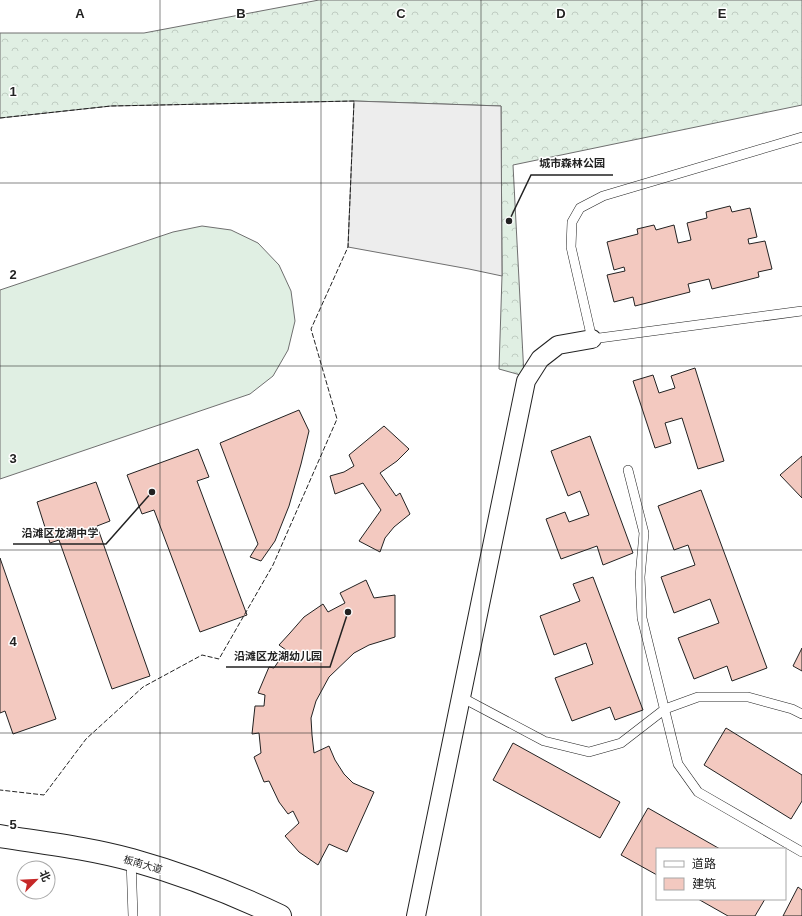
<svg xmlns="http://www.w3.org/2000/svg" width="802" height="916" viewBox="0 0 802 916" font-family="Arial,'Noto Sans SC',sans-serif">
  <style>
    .grass { fill: #e0efe3; stroke: #6f6f6f }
    .forest { fill: url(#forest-crowns); stroke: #6f6f6f }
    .parking { fill: #ededed; stroke: #6f6f6f }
    .building { fill: #f3c9c0; stroke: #222 }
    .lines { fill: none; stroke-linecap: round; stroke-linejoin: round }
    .lane-casing { stroke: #222; stroke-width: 10 }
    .street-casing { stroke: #222; stroke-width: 20 }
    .secondary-casing { stroke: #222; stroke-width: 24 }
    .lane { stroke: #fff; stroke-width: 9 }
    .street { stroke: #fff; stroke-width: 18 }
    .secondary { stroke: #fff; stroke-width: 22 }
    .fence { stroke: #222; stroke-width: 1; stroke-dasharray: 5 2; stroke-linecap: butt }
    .grid { fill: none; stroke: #222; stroke-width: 1; stroke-opacity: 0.55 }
    .labels { text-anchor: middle; stroke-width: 3; stroke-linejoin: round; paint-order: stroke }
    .street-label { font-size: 10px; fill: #222; stroke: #fff }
    .grid-label { font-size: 13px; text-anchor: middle; font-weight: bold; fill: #222; stroke: #fff; stroke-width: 3; stroke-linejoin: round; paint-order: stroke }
    .leader { fill: none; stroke: #222; stroke-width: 1.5 }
    .callout-dot { fill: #222; stroke: #fff; stroke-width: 1.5 }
    .callout-label { font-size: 11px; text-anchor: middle; font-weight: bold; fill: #222; stroke: #fff; stroke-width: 3; stroke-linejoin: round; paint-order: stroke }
  </style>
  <defs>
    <pattern id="forest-crowns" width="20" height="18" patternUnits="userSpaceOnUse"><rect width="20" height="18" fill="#e0efe3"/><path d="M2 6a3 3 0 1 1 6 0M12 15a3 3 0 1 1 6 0" fill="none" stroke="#c0cdc2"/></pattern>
  </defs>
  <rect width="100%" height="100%" fill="#fff"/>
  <path class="grass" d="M 202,226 L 231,230 L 258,243 L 279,265 L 291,291 L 295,321 L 288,350 L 273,376 L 250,394 L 0,479 L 0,290 L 173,232 Z"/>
  <path class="forest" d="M 319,0 L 802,0 L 802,105 L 513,165 L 524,376 L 499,369 L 502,276 L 501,106 L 354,101 L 111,106 L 0,118 L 0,33 L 144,33 Z"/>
  <path class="parking" d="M 354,101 L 501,106 L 502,276 L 469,269 L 348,247 Z"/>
  <path class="building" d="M 730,206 L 732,212 L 750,208 L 757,237 L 748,239 L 749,244 L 765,241 L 772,269 L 758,272 L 759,277 L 712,289 L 709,279 L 688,284 L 690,292 L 635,306 L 633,297 L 614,302 L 607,275 L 625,271 L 624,267 L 614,270 L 607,242 L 638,234 L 637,229 L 654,225 L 656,230 L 674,225 L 678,243 L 691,240 L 687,223 L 707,218 L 706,212 Z
    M 695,368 L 724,461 L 698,469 L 682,418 L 665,423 L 671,443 L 655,448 L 633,381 L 653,375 L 659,393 L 675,388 L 671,376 Z
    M 299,410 L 309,431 L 301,464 L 289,506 L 275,541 L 261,561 L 250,557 L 258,544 L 220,443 Z
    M 384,426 L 409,449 L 397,461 L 380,473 L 396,496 L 400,493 L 410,514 L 394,527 L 385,538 L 380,552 L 359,541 L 381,510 L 363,483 L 335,494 L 330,476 L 344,472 L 354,466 L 349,455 Z
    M 590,436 L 633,553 L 603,565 L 597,546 L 561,559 L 546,519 L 565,512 L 569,522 L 589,515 L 580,491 L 568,496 L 551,451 Z
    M 198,449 L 209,477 L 197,481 L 247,615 L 200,632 L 154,510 L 142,514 L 127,475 Z
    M 802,456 L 802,498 L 780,475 Z
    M 96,482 L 110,521 L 97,526 L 150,676 L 112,689 L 59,540 L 50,543 L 37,502 Z
    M 701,490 L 767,668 L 732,681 L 727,666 L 694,679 L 678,638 L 719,623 L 710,599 L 674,613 L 661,577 L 695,565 L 688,545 L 674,550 L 658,506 Z
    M 0,558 L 56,719 L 13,734 L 5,711 L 0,713 Z
    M 593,577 L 643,710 L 615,720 L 610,707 L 572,721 L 555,678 L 593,664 L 586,643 L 554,655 L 540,616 L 580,601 L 573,584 Z
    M 366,580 L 374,598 L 395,595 L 395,637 L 369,645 L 354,653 L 329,677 L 316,701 L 311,718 L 312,735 L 314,753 L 329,746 L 335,760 L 344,774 L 353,783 L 374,792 L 347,852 L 329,844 L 318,865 L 299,852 L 285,836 L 299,823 L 293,811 L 288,814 L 279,802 L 269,781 L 264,782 L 254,757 L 261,753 L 259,733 L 252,734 L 255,706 L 264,706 L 265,695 L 258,693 L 269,667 L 274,668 L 286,650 L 279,645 L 290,633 L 304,617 L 323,604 L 328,612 L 345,603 L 340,593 Z
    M 802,648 L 802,671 L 793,666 Z
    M 726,728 L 802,775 L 802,801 L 791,819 L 704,765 Z
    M 513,743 L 620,802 L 600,838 L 493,780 Z
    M 648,808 L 720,849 L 657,849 L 657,875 L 621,855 Z
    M 798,887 L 802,890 L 802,916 L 783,916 Z
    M 698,899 L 765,899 L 755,916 L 728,916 Z"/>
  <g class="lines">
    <g class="lane-casing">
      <path id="lane" d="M 802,137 L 603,196 L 580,208 L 572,222 L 571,247 L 592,339 L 802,311
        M 628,470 L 644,533 L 640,577 L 642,618 L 678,764 L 698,792 L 802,852
        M 461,697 L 544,741 L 589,752 L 621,743 L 665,709 L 698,697 L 748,697 L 792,709 L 802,714
        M 131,860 L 133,916"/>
    </g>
    <g class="street-casing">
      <path id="street" d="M 416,916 L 526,381 L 540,359 L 558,345 L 592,339"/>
    </g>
    <g class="secondary-casing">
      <path id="secondary" d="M 0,836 C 44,843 89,848 132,860 C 182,874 232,893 280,916"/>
    </g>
    <use href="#lane" class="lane"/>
    <use href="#street" class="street"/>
    <use href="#secondary" class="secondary"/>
    <path class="fence" d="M 0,118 L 111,106 L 354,101 L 348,247 L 311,329 L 337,419 L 273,565 L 219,659 L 202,655 L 143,687 L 86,739 L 44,795 L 0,790"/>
  </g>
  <path class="grid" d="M 160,0 L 160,916M 321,0 L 321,916M 481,0 L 481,916M 642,0 L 642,916M 0,183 L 802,183M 0,366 L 802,366M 0,550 L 802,550M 0,733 L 802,733"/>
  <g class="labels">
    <g class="street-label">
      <text transform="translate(143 864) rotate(16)" y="4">板南大道</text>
    </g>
  </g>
  <g class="grid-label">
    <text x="80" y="18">A</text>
    <text x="241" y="18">B</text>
    <text x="401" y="18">C</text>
    <text x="561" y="18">D</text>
    <text x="722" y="18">E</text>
    <text x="13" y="96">1</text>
    <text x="13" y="279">2</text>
    <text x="13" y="463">3</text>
    <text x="13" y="646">4</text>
    <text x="13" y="829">5</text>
  </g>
  <path class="leader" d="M509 221L531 175H613M152 492L106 544H13M348 612L330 667H226"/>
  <g class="callout-dot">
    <circle cx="509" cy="221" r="4"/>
    <circle cx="152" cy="492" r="4"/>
    <circle cx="348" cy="612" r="4"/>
  </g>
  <g class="callout-label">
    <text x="572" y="167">城市森林公园</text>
    <text x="60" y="537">沿滩区龙湖中学</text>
    <text x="278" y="660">沿滩区龙湖幼儿园</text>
  </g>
  <rect x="656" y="848" width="130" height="52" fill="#ffffff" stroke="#a7a7a7"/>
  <rect x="664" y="861" width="20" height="6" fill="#ffffff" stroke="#a7a7a7"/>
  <text x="692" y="868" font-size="12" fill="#222222">道路</text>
  <rect x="664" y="878" width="20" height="12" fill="#f3c9c0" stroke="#a7a7a7"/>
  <text x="692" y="888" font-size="12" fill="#222222">建筑</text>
  <g transform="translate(36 880) rotate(66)"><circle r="19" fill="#ffffff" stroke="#a7a7a7"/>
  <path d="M0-3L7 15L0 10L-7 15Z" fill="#c62828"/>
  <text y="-6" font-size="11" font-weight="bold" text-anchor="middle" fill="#222222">北</text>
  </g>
</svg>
